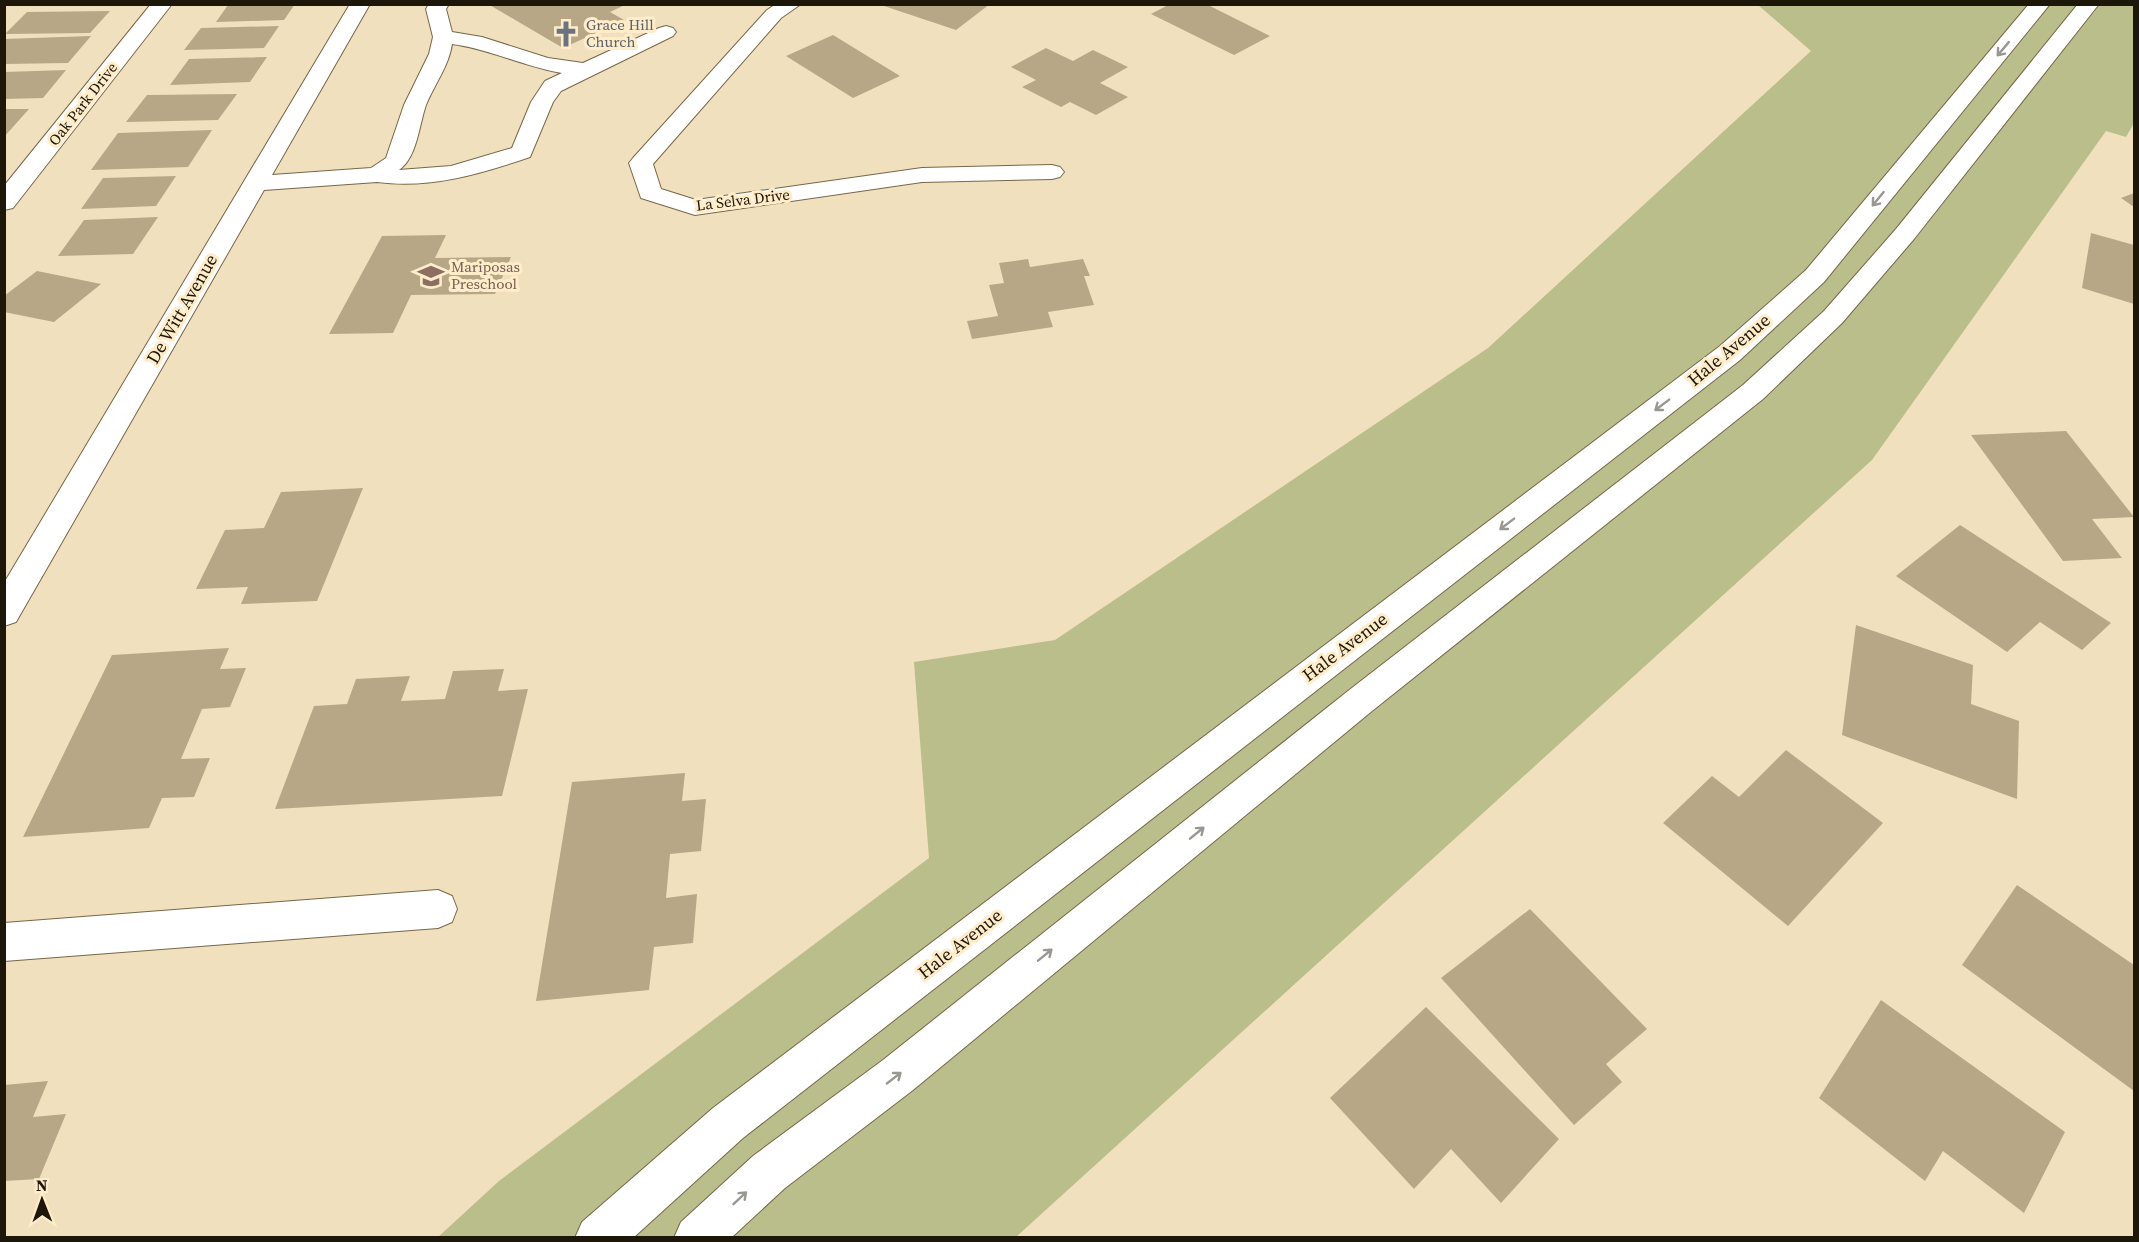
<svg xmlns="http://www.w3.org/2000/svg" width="2139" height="1242" viewBox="0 0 2139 1242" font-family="'Source Serif 4',serif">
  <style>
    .green { fill: #b9be8b }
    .building { fill: #b7a786 }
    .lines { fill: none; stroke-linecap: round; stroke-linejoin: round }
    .minor-casing { stroke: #776748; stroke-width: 2 }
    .major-casing { stroke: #776748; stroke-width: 2 }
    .minor { fill: #fff; fill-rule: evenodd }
    .major { fill: #fff; fill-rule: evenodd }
    .oneway { stroke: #999791 }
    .labels { text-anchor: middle; stroke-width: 6; stroke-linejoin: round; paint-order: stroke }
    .far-worship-label { font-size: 15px; fill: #5b616d; stroke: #ffedca; text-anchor: start }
    .far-street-label { font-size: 15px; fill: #1d170a; stroke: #ffedca }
    .far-education-label { font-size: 15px; fill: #785e54; stroke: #ffedca; text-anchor: start }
    .street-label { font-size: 18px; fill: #1d170a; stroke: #ffedca }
  </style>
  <rect width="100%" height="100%" fill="#f1e0bd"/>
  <path class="green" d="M 1758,5 L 2134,5 L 2134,123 L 2126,137 L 2106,131 L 1872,460 L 1016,1237 L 437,1238 L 499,1181 L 929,858 L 914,662 L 1055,640 L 1488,348 L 1811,51 Z"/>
  <path class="building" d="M 295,4 L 284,20 L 216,22 L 228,5 Z
    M 488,4 L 627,4 L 610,12 L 624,20 L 563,48 Z
    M 878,4 L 990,4 L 956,30 Z
    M 1170,4 L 1206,4 L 1270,36 L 1234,55 L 1151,14 Z
    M 110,11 L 90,33 L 5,34 L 27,12 Z
    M 279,26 L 264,48 L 184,50 L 201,28 Z
    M 833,35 L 900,76 L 853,98 L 786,56 Z
    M 91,36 L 68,63 L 4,64 L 4,39 Z
    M 1046,48 L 1073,61 L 1093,50 L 1128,67 L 1100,83 L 1128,97 L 1096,115 L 1070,102 L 1061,107 L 1022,87 L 1036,80 L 1011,67 Z
    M 267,57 L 250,82 L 170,85 L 189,59 Z
    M 66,70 L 43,98 L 4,99 L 4,72 Z
    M 237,94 L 218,120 L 126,122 L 147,95 Z
    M 4,109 L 29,109 L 4,137 Z
    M 212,130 L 188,167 L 91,170 L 118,133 Z
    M 176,176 L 156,206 L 81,209 L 103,178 Z
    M 2134,193 L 2134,207 L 2121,198 Z
    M 158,217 L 133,254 L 58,256 L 84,220 Z
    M 2091,233 L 2134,245 L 2134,304 L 2082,288 Z
    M 446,235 L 435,258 L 511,257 L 495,294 L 411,295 L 393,333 L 329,334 L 382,236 Z
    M 1028,259 L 1030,267 L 1083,259 L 1090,276 L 1084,276 L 1094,305 L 1048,312 L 1053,327 L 972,339 L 967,321 L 998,316 L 989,285 L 1004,283 L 999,263 Z
    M 37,271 L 101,284 L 54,322 L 4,312 L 4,296 Z
    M 2066,431 L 2134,517 L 2092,519 L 2122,558 L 2063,561 L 1971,435 Z
    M 363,488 L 317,601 L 241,604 L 248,587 L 196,589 L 225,530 L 264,528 L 281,492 Z
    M 1960,525 L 2111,623 L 2082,650 L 2040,622 L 2007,652 L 1896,576 Z
    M 1856,625 L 1973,665 L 1971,704 L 2019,721 L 2017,799 L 1842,735 Z
    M 229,648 L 220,669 L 246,668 L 230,707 L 202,709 L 181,759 L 210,758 L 194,797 L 162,798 L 149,828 L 23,837 L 112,655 Z
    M 504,669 L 498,691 L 528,689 L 502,796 L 275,809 L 314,706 L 347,704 L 356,679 L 410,676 L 401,701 L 445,699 L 453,671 Z
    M 1786,750 L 1883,823 L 1788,926 L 1663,823 L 1712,776 L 1739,797 Z
    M 685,773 L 682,801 L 706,799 L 701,851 L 670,854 L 666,898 L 697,894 L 693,943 L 654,947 L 649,990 L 536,1001 L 572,782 Z
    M 2017,885 L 2134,965 L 2134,1091 L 1962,965 Z
    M 1530,909 L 1647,1029 L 1606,1064 L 1622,1082 L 1574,1125 L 1441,978 Z
    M 1881,1000 L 2065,1132 L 2024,1213 L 1943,1151 L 1925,1181 L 1819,1098 Z
    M 1426,1007 L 1559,1139 L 1501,1203 L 1451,1149 L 1414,1189 L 1330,1098 Z
    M 48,1081 L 33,1117 L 66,1114 L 39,1179 L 4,1181 L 4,1085 Z"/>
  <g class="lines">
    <g class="minor-casing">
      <path id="minor" d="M 151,4 L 172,4 L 13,208 L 4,210 L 4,186 Z
        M 350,4 L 370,4 L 272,175 L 371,168 L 386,158 L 404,105 L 429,54 L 433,37 L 426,9 L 429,4 L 449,4 L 446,9 L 452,32 L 482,37 L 548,58 L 583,63 L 659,28 L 666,26 L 673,28 L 676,32 L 673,36 L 561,91 L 553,102 L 530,157 C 480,174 430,189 377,182 L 264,190 L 16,622 L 4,626 L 4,583 ZM 452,44 C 490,49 525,67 562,73 L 545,81 L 531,102 L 512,148 L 451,166 L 399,170 C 417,158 419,125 426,105 C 434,85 449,66 452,44 Z
        M 776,4 L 801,4 L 781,18 L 653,164 L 661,189 L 696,200 L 922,168 L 1052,165 L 1060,167 L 1064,172 L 1060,177 L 1052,179 L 922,182 L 695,215 L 641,198 L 629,163 L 633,158 L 767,10 Z
        M 438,890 L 452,896 L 457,909 L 452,922 L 438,928 L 4,961 L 4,923 Z"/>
    </g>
    <g class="major-casing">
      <path id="major" d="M 2029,4 L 2050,4 L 1824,282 L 1740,360 L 743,1138 L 633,1238 L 575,1238 L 582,1222 L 713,1108 L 1720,346 L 1806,270 Z
        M 2078,4 L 2099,4 L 1914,239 L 1842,323 L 1763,399 L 1372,711 L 913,1090 L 785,1188 L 731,1238 L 674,1238 L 681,1222 L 753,1156 L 883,1060 L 1348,691 L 1743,385 L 1824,311 L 1896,229 Z"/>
    </g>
    <use href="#minor" class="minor"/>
    <use href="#major" class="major"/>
  </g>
  <defs><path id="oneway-shaft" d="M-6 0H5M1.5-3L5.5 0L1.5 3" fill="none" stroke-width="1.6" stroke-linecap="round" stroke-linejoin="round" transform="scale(1.5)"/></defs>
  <g class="oneway">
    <use href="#oneway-shaft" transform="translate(2003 49) rotate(130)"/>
    <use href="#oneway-shaft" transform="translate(1878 199) rotate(129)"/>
    <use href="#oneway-shaft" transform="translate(1662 405) rotate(143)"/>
    <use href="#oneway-shaft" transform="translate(1507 524) rotate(143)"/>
    <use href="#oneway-shaft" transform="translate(1197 833) rotate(-39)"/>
    <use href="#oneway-shaft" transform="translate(1045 955) rotate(-39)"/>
    <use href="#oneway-shaft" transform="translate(894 1078) rotate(-38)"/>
    <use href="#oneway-shaft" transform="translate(740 1198) rotate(-43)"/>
  </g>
  <defs>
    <g id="church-bare" transform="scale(2.07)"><path d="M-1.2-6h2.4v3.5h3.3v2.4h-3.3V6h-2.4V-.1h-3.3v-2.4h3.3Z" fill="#6b7280" stroke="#ffedca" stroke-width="2.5" paint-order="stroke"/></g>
    <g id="school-bare" transform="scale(2.07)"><path d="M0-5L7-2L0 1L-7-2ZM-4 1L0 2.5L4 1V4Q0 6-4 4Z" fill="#8d6e63" stroke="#ffedca" stroke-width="2.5" paint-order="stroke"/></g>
  </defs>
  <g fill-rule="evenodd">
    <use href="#church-bare" x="566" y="34"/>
    <use href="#school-bare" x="431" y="276"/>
  </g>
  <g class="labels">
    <g class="far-worship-label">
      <text x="586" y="30">Grace Hill<tspan x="586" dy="17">Church</tspan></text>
    </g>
    <g class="far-street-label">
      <text transform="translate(83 104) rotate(-52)" y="5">Oak Park Drive</text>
      <text transform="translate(743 200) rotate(-7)" y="5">La Selva Drive</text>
    </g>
    <g class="far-education-label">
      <text x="451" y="272">Mariposas<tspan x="451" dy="17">Preschool</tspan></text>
    </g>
    <g class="street-label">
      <text transform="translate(182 309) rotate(-60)" y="6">De Witt Avenue</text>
      <text transform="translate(1729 350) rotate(-40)" y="6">Hale Avenue</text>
      <text transform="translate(1345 647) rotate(-37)" y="6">Hale Avenue</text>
      <text transform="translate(960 944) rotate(-38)" y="6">Hale Avenue</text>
    </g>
  </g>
  <rect width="2139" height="1242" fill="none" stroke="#1d170a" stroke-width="12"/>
  <g transform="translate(42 1200) rotate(359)" stroke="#ffedca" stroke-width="4.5" paint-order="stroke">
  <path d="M0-4.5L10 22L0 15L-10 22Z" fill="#1d170a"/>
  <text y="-9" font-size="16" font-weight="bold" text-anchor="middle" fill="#1d170a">N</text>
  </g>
</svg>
